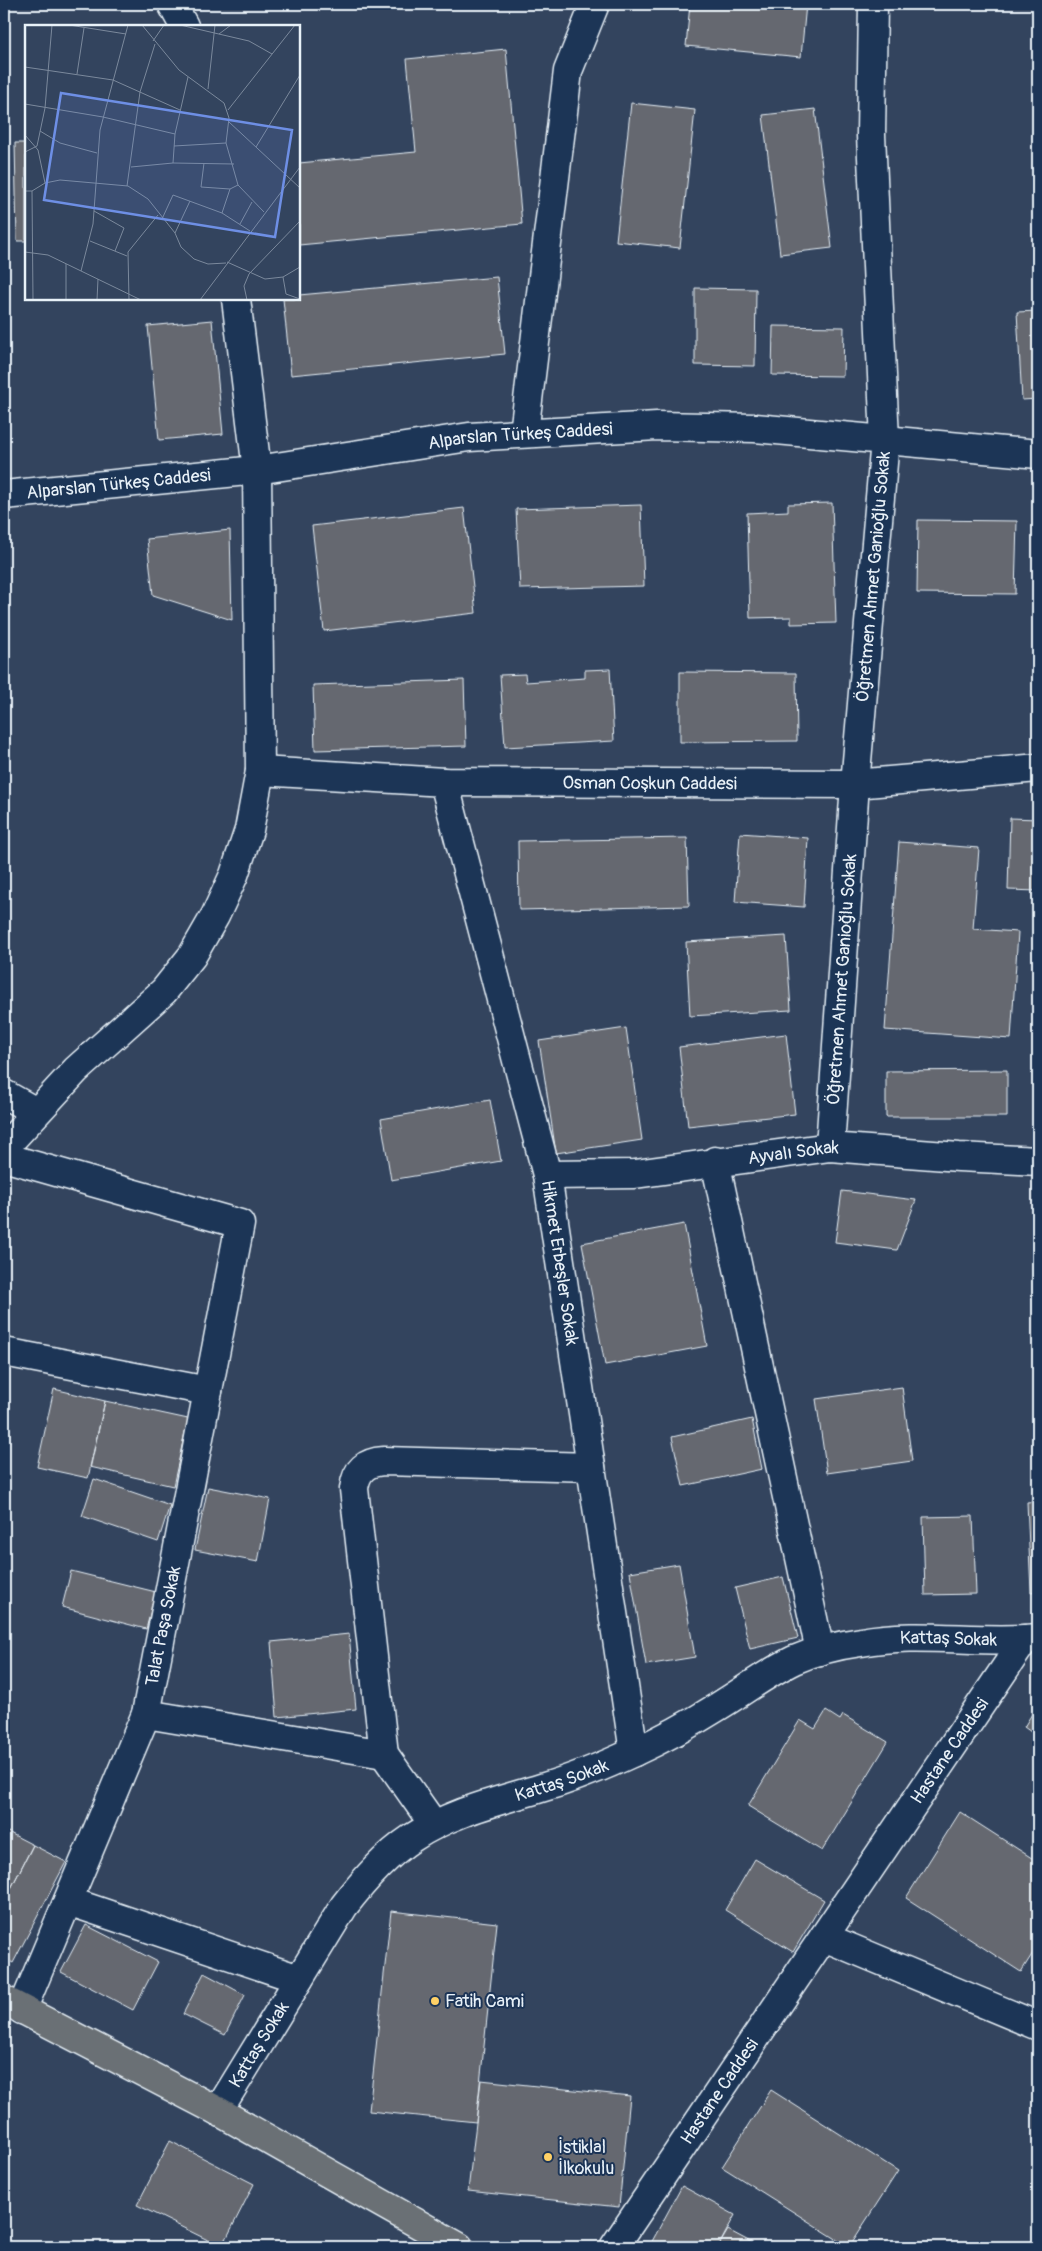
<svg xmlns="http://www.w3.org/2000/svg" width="1042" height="2251" viewBox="0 0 1042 2251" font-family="Pangolin,sans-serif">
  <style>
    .building { fill: #656870; stroke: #e8f1f8 }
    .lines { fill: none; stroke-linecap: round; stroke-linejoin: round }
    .minor-casing { stroke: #e8f1f8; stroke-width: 31 }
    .major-casing { stroke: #e8f1f8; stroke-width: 31 }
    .minor { stroke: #1d3557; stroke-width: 28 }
    .major { stroke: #6a7074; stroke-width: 28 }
    .poi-dot { fill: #ffd166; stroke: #1d3557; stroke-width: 2 }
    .labels { text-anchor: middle; stroke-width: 4; stroke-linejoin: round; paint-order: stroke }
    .street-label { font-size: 18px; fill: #e8f1f8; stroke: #1d3557 }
    .poi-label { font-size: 18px; fill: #e8f1f8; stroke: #1d3557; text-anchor: start }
    .inset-road { fill: none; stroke: #7b899c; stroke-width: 1 }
    .view { fill: #6e8fe5; fill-opacity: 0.15; stroke: #6e8fe5; stroke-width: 2.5 }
    .inset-edge { fill: none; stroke: #e8f1f8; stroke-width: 2.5 }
  </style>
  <rect width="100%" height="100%" fill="#33445e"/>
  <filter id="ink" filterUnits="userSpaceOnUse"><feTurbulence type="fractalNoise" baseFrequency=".02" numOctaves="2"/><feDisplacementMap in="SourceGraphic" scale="10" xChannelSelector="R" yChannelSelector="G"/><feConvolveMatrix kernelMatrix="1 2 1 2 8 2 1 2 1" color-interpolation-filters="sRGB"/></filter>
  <g filter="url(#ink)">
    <path class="building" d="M 690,4 L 806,4 L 801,57 L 686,46 Z
      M 506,49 L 522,224 L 299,245 L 299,163 L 416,152 L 407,59 Z
      M 631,103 L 695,110 L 680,248 L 616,241 Z
      M 815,109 L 832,248 L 780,254 L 763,115 Z
      M 15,143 L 26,143 L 26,241 L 17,241 Z
      M 497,277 L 505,354 L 291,375 L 283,299 L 299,299 L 299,295 Z
      M 695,288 L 756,289 L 755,366 L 695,365 Z
      M 1038,311 L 1038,399 L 1022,400 L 1017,312 Z
      M 212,320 L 223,434 L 159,440 L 148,326 Z
      M 773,326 L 844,327 L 843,376 L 772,375 Z
      M 832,503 L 836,623 L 791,624 L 791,617 L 750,618 L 747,513 L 788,511 L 788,504 Z
      M 641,505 L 644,586 L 520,589 L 516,509 Z
      M 464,508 L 476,613 L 324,631 L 312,526 Z
      M 918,520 L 1017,521 L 1015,594 L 917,593 Z
      M 230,530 L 232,620 L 153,595 L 147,539 Z
      M 610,669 L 614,741 L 505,747 L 500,675 L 525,674 L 526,682 L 585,678 L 585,670 Z
      M 680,672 L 796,673 L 797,741 L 680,742 Z
      M 464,680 L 466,746 L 315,750 L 313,685 Z
      M 1010,818 L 1038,819 L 1038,891 L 1008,890 Z
      M 740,833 L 808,838 L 804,907 L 735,902 Z
      M 687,838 L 689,906 L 519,910 L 518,841 Z
      M 899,842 L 979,848 L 973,929 L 1018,932 L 1011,1039 L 885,1030 Z
      M 786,936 L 791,1010 L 690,1016 L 686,942 Z
      M 626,1028 L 642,1140 L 556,1153 L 539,1041 Z
      M 786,1034 L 795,1114 L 688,1126 L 679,1047 Z
      M 1007,1070 L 1007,1117 L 886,1117 L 886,1071 Z
      M 490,1100 L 501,1161 L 391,1180 L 381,1119 Z
      M 842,1191 L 916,1200 L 897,1250 L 835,1242 Z
      M 684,1224 L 707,1346 L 605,1365 L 582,1243 Z
      M 902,1387 L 912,1461 L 827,1473 L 816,1399 Z
      M 54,1389 L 105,1401 L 88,1478 L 37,1467 Z
      M 105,1401 L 188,1419 L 173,1486 L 90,1467 Z
      M 752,1419 L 762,1469 L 683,1486 L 672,1437 Z
      M 94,1479 L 170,1505 L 158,1542 L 82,1516 Z
      M 208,1487 L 270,1499 L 258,1562 L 195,1550 Z
      M 1038,1501 L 1038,1591 L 1031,1592 L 1027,1502 Z
      M 973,1516 L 976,1594 L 925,1595 L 923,1517 Z
      M 679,1564 L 695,1657 L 646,1665 L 630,1572 Z
      M 71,1571 L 156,1592 L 146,1629 L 62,1607 Z
      M 783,1577 L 798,1638 L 750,1649 L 735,1588 Z
      M 349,1634 L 356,1709 L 277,1717 L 271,1642 Z
      M 1038,1704 L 1038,1737 L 1024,1727 Z
      M 826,1711 L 840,1720 L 843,1715 L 888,1742 L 822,1851 L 748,1806 L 800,1720 L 815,1729 Z
      M 960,1812 L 1038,1862 L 1038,1945 L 1021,1972 L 906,1898 Z
      M 4,1830 L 33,1845 L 4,1902 Z
      M 33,1845 L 66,1862 L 13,1963 L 4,1958 L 4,1902 Z
      M 755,1859 L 824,1900 L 793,1952 L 725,1910 Z
      M 391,1911 L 497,1923 L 476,2122 L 369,2111 Z
      M 86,1925 L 158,1962 L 133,2010 L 61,1972 Z
      M 204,1973 L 245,1995 L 225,2035 L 183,2014 Z
      M 481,2080 L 630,2096 L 619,2207 L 468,2191 Z
      M 771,2090 L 898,2171 L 849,2247 L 722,2167 Z
      M 170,2141 L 254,2184 L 222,2247 L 137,2205 Z
      M 682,2186 L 735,2215 L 718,2247 L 649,2247 Z
      M 728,2230 L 760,2247 L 718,2247 Z"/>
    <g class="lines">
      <g class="minor-casing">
        <g id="minor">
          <path d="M 172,4 L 184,26"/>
          <path d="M 524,433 L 568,71 L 595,4"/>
          <path id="s1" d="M 4,495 L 257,470 L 469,437 L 657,426 L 755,428 L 1038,454"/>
          <path id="s2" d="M 260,771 L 444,782 L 855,784 L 1038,768"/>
          <path id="s3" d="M 444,782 L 547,1175 L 634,1752"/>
          <path d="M 4,1094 L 36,1112"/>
          <path id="s4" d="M 830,1147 L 855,784 L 885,440 L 871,135 L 873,4"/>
          <path d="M 4,1148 L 76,1070 L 164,991 L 192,956 L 215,916 L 234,875 L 249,830 L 260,771 L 257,470 L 236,299"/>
          <path d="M 4,1157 L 240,1224 L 146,1714 L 22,2010"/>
          <path d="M 715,1161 L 820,1651"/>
          <path id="s5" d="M 547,1175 L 635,1174 L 830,1147 L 959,1157 L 1038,1161"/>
          <path d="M 4,1352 L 208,1391"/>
          <path d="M 146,1714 L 384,1754"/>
          <path d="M 434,1825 L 384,1754 L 354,1489 C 356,1470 366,1462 384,1461 L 591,1467"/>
          <path d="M 68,1901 L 299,1979"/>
          <path d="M 824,1937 L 1038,2026"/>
          <path id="s6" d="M 218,2111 L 344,1906 C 364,1880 385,1856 412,1838 C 451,1812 496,1802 541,1788 C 572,1779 604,1766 634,1752 C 663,1739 692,1723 719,1706 C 744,1691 767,1673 794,1660 C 815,1651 839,1645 861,1642 C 919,1631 980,1644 1038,1638"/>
          <path id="s7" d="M 614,2247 L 1025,1639"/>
        </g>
      </g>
      <g class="major-casing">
        <path id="major" d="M 4,2000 L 218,2111 L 459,2247"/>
      </g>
      <use href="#minor" class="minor"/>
      <use href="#major" class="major"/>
    </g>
  </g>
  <g class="poi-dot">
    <circle cx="435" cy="2001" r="5"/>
    <circle cx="548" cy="2157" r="5"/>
  </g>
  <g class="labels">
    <g class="street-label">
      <text dy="6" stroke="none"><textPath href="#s1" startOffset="520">Alparslan Türkeş Caddesi</textPath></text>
      <text dy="6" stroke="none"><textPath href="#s1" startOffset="115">Alparslan Türkeş Caddesi</textPath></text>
      <text dy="6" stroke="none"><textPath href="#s4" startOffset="572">Öğretmen Ahmet Ganioğlu Sokak</textPath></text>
      <text dy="6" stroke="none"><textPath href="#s2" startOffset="390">Osman Coşkun Caddesi</textPath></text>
      <text dy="6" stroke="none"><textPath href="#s4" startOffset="168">Öğretmen Ahmet Ganioğlu Sokak</textPath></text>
      <text dy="6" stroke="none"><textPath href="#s5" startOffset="248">Ayvalı Sokak</textPath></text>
      <text dy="6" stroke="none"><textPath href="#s3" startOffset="495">Hikmet Erbeşler Sokak</textPath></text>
      <text transform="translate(163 1626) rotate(-79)" y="6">Talat Paşa Sokak</text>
      <text dy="6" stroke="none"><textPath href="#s6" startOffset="918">Kattaş Sokak</textPath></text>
      <text dy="6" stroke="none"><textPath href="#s7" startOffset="599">Hastane Caddesi</textPath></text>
      <text dy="6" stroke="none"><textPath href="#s6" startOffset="498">Kattaş Sokak</textPath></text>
      <text dy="6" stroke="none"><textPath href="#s6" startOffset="78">Kattaş Sokak</textPath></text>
      <text dy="6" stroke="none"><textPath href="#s7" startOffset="188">Hastane Caddesi</textPath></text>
    </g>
    <g class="poi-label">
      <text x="445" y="2007">Fatih Cami</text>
      <text x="558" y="2153">İstiklal<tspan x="558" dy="21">İlkokulu</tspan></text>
    </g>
  </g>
  <g transform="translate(25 25)">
    <rect width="275" height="275" fill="#33445e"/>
    <path class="inset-road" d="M 44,0 L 101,9M 117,0 L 154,45 L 199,78 L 204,93 L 201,118 L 213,160 L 239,187M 155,0 L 224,16 L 247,29M 194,9 L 206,0M 128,16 L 139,0M 0,42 L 88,55 L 155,85M 52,49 L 59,3M 183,64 L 190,0M 0,79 L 78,92 L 150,109M 203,85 L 270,0M 204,97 L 275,163M 15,106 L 35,118 L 72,128M 0,110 L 13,125 L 20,158M 149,121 L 201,118M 231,122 L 275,50M 0,127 L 12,121 L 20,83 L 27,0M 148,138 L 150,109 L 163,52M 179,138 L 176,162 L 205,164 L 213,160M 106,142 L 148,138 L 209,139M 102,161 L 115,67 L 130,19M 0,166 L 7,166 L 20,158 L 35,155 L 103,161 L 123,174 L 150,208 L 156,222 L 169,234 L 183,239 L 201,238M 7,166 L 8,275M 69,186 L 99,203 L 90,226M 197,188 L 205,164M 137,194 L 148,170 L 197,188 L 225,206M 215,199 L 227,177M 150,208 L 165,176M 65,216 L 102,231M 0,227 L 23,230 L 116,275M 202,237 L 240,254 L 258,252 L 275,242M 56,246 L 68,199 L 75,105 L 103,0M 258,252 L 261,269 L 275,274M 41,275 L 41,239M 72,275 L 73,254M 104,275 L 103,227 L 133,190M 175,275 L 275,142M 222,275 L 219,261 L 224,249 L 275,196"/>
    <path class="view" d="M 36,68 L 267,105 L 250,212 L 19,175 Z"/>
    <rect width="275" height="275" class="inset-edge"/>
  </g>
  <rect width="1042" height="2251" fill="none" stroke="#1d3557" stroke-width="20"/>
  <rect x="10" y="10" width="1022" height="2231" fill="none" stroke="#e8f1f8" stroke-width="2" filter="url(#ink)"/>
</svg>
